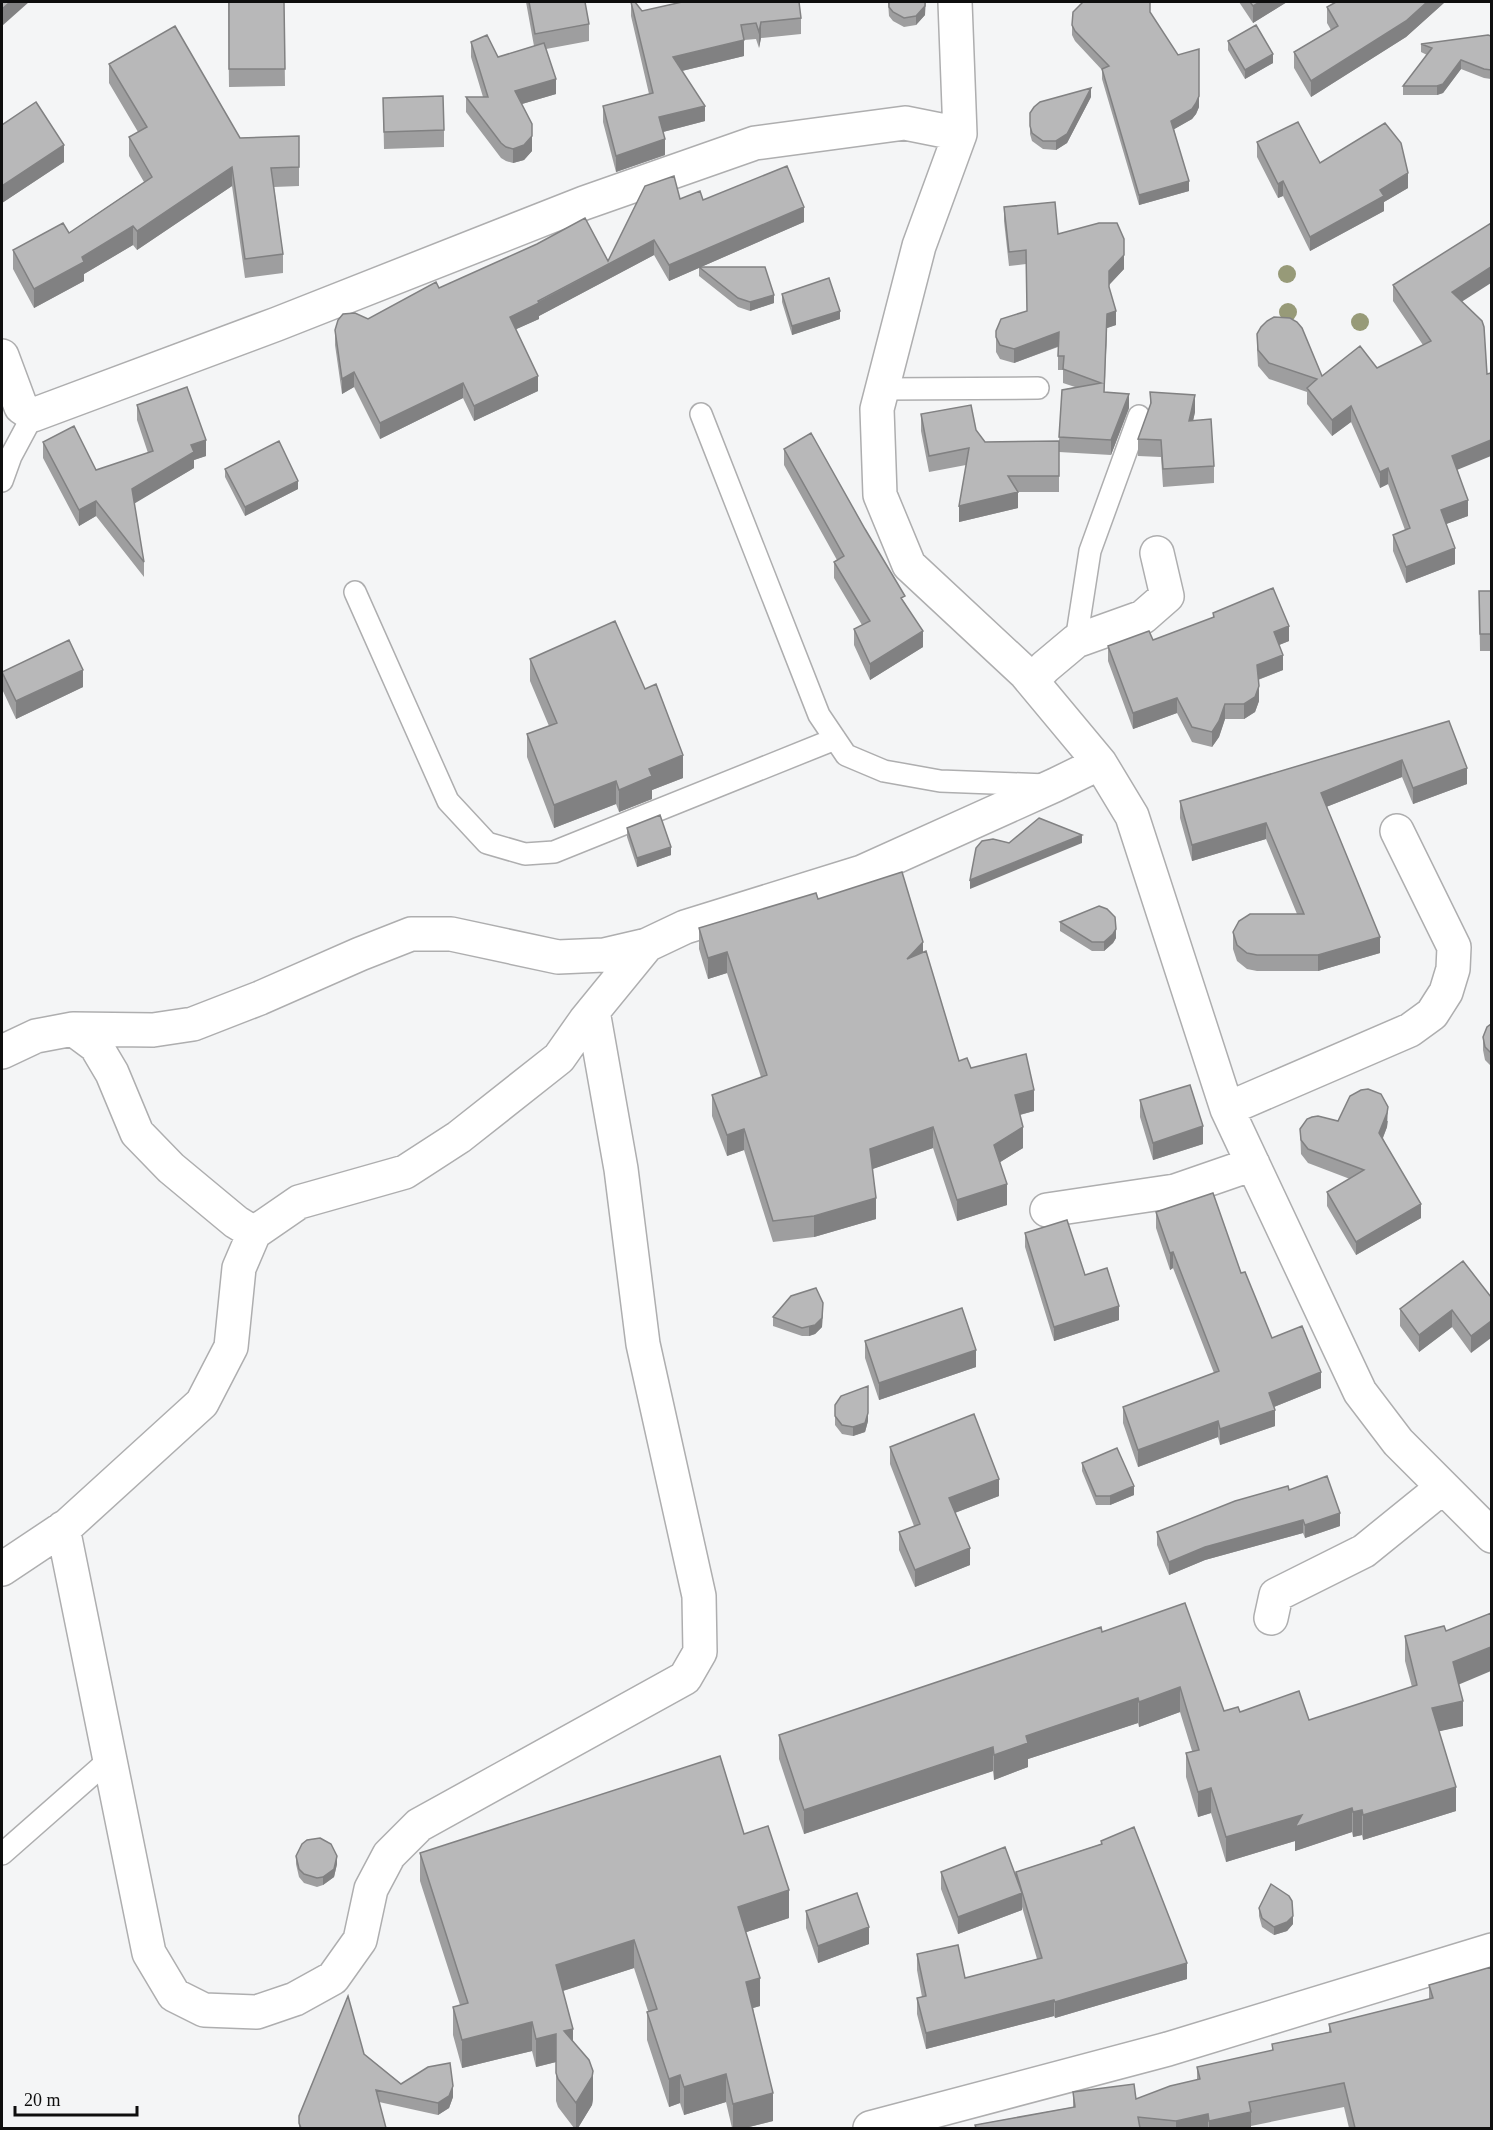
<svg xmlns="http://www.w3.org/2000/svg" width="1493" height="2130" viewBox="0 0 1493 2130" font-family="'Times New Roman',serif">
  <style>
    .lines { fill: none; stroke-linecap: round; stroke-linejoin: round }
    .service-casing { stroke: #aeaeaf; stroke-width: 24 }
    .minor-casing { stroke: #aeaeaf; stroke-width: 36 }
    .service { stroke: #fff; stroke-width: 21 }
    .minor { stroke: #fff; stroke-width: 33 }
    .tree { fill: #979a78 }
    .wall { fill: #9e9e9f }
    .shaded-wall { fill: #818182 }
    .building { fill: #b8b8b9; stroke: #818182; stroke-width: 1.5 }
  </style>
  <rect width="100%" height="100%" fill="#f4f5f6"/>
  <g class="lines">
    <g class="service-casing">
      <path id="service" d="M 882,389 L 1038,388
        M 701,414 L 819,715 L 846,755 L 884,771 L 940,781 L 1046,785
        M 2,481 L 11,456 L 33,415
        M 355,592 L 448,801 L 487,843 L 525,854 L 554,852 L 835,739
        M 1076,641 L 1090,551 L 1139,416
        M 2,1854 L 110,1759"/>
    </g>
    <g class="minor-casing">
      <path id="minor" d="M 955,2 L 960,134 L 919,246 L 877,409 L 880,495 L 909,565 L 1025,673 L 1100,763 L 1132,816 L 1227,1109 L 1360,1392 L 1398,1442 L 1492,1536
        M 2,356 L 21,407 L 33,415 L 277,324 L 584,203 L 755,143 L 905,123 L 960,134
        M 1032,681 L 1045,667 L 1076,641 L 1143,617 L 1167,596 L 1157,553
        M 73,1029 L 96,1046 L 112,1073 L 137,1133 L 171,1168 L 236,1222 L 254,1233
        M 2,1052 L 36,1036 L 73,1029 L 153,1030 L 193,1024 L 260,998 L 360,954 L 411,934 L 451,934 L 558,957 L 604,955 L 647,945
        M 1227,1109 L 1410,1030 L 1432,1014 L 1446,992 L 1453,969 L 1454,947 L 1397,831
        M 1047,1210 L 1175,1191 L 1253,1164
        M 63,1528 L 149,1953 L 174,1995 L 204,2010 L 257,2012 L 295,1999 L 333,1978 L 360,1940 L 371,1889 L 389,1855 L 419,1825 L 685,1678 L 700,1652 L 699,1596 L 643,1344 L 621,1169 L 593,1011
        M 2,1569 L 68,1525 L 202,1403 L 231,1347 L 239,1268 L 254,1233 L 299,1202 L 405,1172 L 459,1137 L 559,1058 L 585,1021 L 647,945 L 685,927 L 862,872 L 1055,785 L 1100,763
        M 1271,1618 L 1276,1595 L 1364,1551 L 1443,1487
        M 870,2128 L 1168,2049 L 1492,1950"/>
    </g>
    <use href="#service" class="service"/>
    <use href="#minor" class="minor"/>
  </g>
  <g class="tree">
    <circle cx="1287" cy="274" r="9"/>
    <circle cx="1288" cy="312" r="9"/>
    <circle cx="1360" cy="322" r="9"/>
  </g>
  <path class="wall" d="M 228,2 L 284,2 L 285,86 L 229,87 Z
    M 526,2 L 585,2 L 589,24 L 589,41 L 546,49 L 556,94 L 522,104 L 532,151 L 524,160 L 513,163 L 506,161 L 501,158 L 466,112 L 466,97 L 483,97 L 471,57 L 471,42 L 498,57 L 534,46 Z
    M 631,2 L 642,11 L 801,18 L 801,34 L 761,38 L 759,48 L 756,39 L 744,40 L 744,56 L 682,71 L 705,121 L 663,132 L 665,155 L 616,172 L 603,122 L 603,106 L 649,94 L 631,16 Z
    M 888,2 L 926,2 L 925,15 L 916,25 L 904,27 L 893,21 L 889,16 Z
    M 1239,2 L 1287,2 L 1253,23 Z
    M 1336,2 L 1445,2 L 1406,37 L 1311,97 L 1294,68 L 1294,52 L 1331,30 L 1327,23 L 1327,7 Z
    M 1150,12 L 1199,107 L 1196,114 L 1192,119 L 1174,129 L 1189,191 L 1139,205 L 1102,79 L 1102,70 L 1075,41 L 1072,35 L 1072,25 Z
    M 1491,36 L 1491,79 L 1484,78 L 1461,69 L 1443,93 L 1437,95 L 1403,95 L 1403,86 L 1427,55 L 1421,52 L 1421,44 Z
    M 1228,41 L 1273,63 L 1245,79 L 1228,50 Z
    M 109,64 L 240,138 L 299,136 L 299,186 L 274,187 L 283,254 L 283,273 L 245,278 L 232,186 L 137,250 L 133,245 L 84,274 L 84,281 L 34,308 L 13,269 L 13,250 L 69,233 L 144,182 L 129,156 L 129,137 L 138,132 L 109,83 Z
    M 1091,97 L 1067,143 L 1056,150 L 1043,149 L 1032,141 L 1030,134 L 1030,126 Z
    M 383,98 L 444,130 L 444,147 L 384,149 Z
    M 2,125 L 64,162 L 2,203 Z
    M 1257,142 L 1320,163 L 1408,188 L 1384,202 L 1384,211 L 1310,251 L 1283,196 L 1278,198 L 1257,157 Z
    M 680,199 L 703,200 L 804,222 L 669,281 L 654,255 L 539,316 L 539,319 L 516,329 L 538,391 L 474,421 L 463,398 L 380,439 L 354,387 L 342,394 L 335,345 L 335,330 L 368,319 L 439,288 L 608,261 Z
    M 1004,207 L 1124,269 L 1109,285 L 1109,289 L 1116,325 L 1107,328 L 1104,393 L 1129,408 L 1111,455 L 1059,452 L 1059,492 L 1018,492 L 1018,508 L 959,522 L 966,465 L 929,472 L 921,431 L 921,414 L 976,430 L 985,442 L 1059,441 L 1062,390 L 1075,387 L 1063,383 L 1063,370 L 1058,370 L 1058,347 L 1014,363 L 1000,359 L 996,352 L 996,331 L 1027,311 L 1026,264 L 1009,266 L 1004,221 Z
    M 699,267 L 774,303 L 750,311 L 738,307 L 699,276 Z
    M 1393,285 L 1462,302 L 1457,470 L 1468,516 L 1446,524 L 1455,564 L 1406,583 L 1393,551 L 1393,535 L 1405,530 L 1388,484 L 1380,488 L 1351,422 L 1332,436 L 1307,404 L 1307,392 L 1269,379 L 1258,366 L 1257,350 L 1257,334 L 1322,376 L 1377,368 L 1423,345 L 1393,301 Z
    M 782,294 L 840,319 L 792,335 L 782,302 Z
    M 1150,392 L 1195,412 L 1193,421 L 1214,466 L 1214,483 L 1163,487 L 1161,457 L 1138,456 L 1138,439 L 1150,407 Z
    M 137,405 L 206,456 L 194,460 L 194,468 L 134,503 L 144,562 L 144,577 L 96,516 L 79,526 L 43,458 L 43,442 L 96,470 L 148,453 L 137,420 Z
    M 784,449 L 905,603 L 923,647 L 870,680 L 854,645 L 854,629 L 862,625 L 834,578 L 834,562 L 837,560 L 784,465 Z
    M 225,469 L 298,489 L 245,516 L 225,477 Z
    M 1479,591 L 1491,591 L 1491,651 L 1480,651 Z
    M 1213,613 L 1289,641 L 1279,645 L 1283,670 L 1258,680 L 1259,701 L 1255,712 L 1244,719 L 1225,719 L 1219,737 L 1212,747 L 1192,742 L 1177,713 L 1133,729 L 1108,661 L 1108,646 L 1153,640 L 1213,618 Z
    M 530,659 L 683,778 L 652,790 L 652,799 L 619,812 L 616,804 L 554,828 L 527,757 L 527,734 L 549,726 L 530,681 Z
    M 2,672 L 83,687 L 16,719 L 2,689 Z
    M 1449,721 L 1467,784 L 1413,804 L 1402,777 L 1326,807 L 1380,953 L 1318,971 L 1257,971 L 1247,969 L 1237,961 L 1233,949 L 1233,932 L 1297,914 L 1266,839 L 1192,861 L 1180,818 L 1180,801 Z
    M 627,828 L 671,855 L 637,867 L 627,837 Z
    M 818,899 L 923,952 L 959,1061 L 1034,1111 L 1020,1115 L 1023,1148 L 1000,1162 L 1007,1205 L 957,1221 L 933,1148 L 872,1169 L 876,1219 L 814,1237 L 773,1242 L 744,1150 L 727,1156 L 712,1116 L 712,1095 L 761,1077 L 727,973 L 708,979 L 699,949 L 699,928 Z
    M 1060,922 L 1116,938 L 1113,943 L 1104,951 L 1092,951 L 1060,931 Z
    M 1491,1024 L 1491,1066 L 1485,1060 L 1483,1050 L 1483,1037 Z
    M 1140,1100 L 1203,1144 L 1153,1160 L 1140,1117 Z
    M 1338,1121 L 1388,1121 L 1387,1127 L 1383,1138 L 1421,1218 L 1356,1255 L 1327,1206 L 1327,1192 L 1350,1179 L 1308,1163 L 1301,1154 L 1300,1129 Z
    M 1156,1212 L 1241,1273 L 1272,1338 L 1321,1388 L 1274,1407 L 1275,1426 L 1220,1445 L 1218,1437 L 1138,1467 L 1123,1423 L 1123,1407 L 1214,1373 L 1173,1268 L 1170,1270 L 1156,1228 Z
    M 1025,1233 L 1085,1275 L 1119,1320 L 1054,1341 L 1025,1247 Z
    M 1491,1297 L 1471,1353 L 1452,1327 L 1419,1352 L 1400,1326 L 1400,1309 Z
    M 823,1312 L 822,1327 L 815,1334 L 809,1336 L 802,1336 L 773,1326 L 773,1317 Z
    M 865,1341 L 976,1367 L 879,1400 L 865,1358 Z
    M 835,1405 L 868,1421 L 865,1432 L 853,1436 L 842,1434 L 835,1425 Z
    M 890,1447 L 999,1496 L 955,1513 L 970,1565 L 915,1587 L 899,1550 L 899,1532 L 914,1526 L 890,1464 Z
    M 1082,1463 L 1134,1495 L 1110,1505 L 1096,1505 L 1082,1471 Z
    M 1289,1490 L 1340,1526 L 1305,1538 L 1303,1533 L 1205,1560 L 1169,1575 L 1157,1545 L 1157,1532 Z
    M 1102,1632 L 1224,1711 L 1309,1720 L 1412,1687 L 1405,1661 L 1405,1636 L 1459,1685 L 1463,1726 L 1439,1731 L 1456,1811 L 1363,1840 L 1362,1835 L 1353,1837 L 1352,1832 L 1295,1851 L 1295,1841 L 1226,1862 L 1211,1813 L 1198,1817 L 1186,1777 L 1186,1753 L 1192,1751 L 1180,1712 L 1139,1727 L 1138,1723 L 1028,1759 L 1028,1767 L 994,1780 L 993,1771 L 804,1834 L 779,1759 L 779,1735 Z
    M 744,1834 L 789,1918 L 746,1932 L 760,2006 L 753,2008 L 773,2121 L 745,2128 L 732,2128 L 726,2102 L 684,2115 L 680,2103 L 669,2107 L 647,2040 L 647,2012 L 648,2011 L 634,1968 L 563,1991 L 573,2041 L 593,2099 L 592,2105 L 578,2128 L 574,2128 L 558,2107 L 556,2101 L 556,2062 L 536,2067 L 532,2051 L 462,2068 L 453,2035 L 453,2007 L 460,2005 L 420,1881 L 420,1853 Z
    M 1101,1841 L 1187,1979 L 1055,2018 L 1054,2016 L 926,2049 L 917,2014 L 917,1998 L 922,1997 L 917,1970 L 917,1954 L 965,1978 L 1037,1959 L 1022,1907 L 1022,1910 L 958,1934 L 941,1889 L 941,1872 L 1016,1878 L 1016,1872 L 1101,1844 Z
    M 296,1856 L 337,1864 L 334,1877 L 323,1885 L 317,1887 L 304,1883 L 299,1877 L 296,1864 Z
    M 1259,1908 L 1293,1924 L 1287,1931 L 1274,1935 L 1262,1927 L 1259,1916 Z
    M 806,1911 L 869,1944 L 818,1963 L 806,1928 Z
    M 1429,1985 L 1491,2128 L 1349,2128 L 1344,2107 L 1251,2126 L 1251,2128 L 975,2128 L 975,2125 L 1073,2107 L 1073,2092 L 1136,2099 L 1197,2080 L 1197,2067 L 1272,2051 L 1272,2044 L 1329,2032 L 1329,2024 L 1429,1999 Z
    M 364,2054 L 401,2084 L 453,2097 L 449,2108 L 438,2115 L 379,2102 L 386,2128 L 299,2128 L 299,2116 Z"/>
  <path class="shaded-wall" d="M 10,2 L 29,2 L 2,26 L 2,9 Z
    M 925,2 L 925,15 L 916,25 L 916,16 Z
    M 1260,2 L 1287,2 L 1253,23 L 1253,6 Z
    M 1427,2 L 1445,2 L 1406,37 L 1311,97 L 1311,81 Z
    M 761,22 L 761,38 L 759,48 L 759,32 Z
    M 744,40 L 744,56 L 673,73 L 673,57 Z
    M 1273,54 L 1273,63 L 1245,79 L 1245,70 Z
    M 1461,60 L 1461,69 L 1443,93 L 1437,95 L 1437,86 Z
    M 556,79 L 556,94 L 515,106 L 515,91 Z
    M 1091,88 L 1091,97 L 1067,143 L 1056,150 L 1056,141 Z
    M 1199,96 L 1199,107 L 1196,114 L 1192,119 L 1171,131 L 1171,121 Z
    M 705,106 L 705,121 L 659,133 L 659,117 Z
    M 532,136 L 532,151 L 524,160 L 513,163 L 513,149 Z
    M 665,139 L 665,155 L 616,172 L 616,156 Z
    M 64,145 L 64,162 L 2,203 L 2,186 Z
    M 232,167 L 232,186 L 137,250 L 137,231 Z
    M 1408,173 L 1408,188 L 1384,202 L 1384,211 L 1310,251 L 1310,237 L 1380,190 Z
    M 1189,181 L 1189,191 L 1139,205 L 1139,195 Z
    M 1283,181 L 1283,196 L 1278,198 L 1278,184 Z
    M 804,207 L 804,222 L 669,281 L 669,265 Z
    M 133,226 L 133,245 L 84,274 L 84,281 L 34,308 L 34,289 L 82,257 Z
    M 654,240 L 654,255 L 539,316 L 539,319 L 510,332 L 510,317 Z
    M 1124,255 L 1124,269 L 1109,285 L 1109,302 L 1109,271 Z
    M 1491,267 L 1491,283 L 1452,308 L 1452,292 Z
    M 774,295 L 774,303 L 750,311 L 750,302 Z
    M 840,311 L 840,319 L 792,335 L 792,326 Z
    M 1116,311 L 1116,325 L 1107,328 L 1104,407 L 1107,314 Z
    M 1059,332 L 1059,346 L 1014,363 L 1014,349 Z
    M 354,372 L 354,387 L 342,394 L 342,379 Z
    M 538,376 L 538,391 L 474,421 L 474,406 Z
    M 463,383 L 463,398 L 380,439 L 380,423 Z
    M 1129,394 L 1129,408 L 1111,455 L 1111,440 Z
    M 1195,395 L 1195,412 L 1189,438 L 1189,421 Z
    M 1351,406 L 1351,422 L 1332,436 L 1332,420 Z
    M 206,440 L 206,456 L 194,460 L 194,468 L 132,505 L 132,489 L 191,445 Z
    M 1491,440 L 1491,456 L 1452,472 L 1452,456 Z
    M 1388,468 L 1388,484 L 1380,488 L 1380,472 Z
    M 298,481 L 298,489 L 245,516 L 245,507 Z
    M 1018,492 L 1018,508 L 959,522 L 959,506 Z
    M 1468,500 L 1468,516 L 1441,526 L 1441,510 Z
    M 96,501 L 96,516 L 79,526 L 79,510 Z
    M 1455,548 L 1455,564 L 1406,583 L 1406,567 Z
    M 1289,626 L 1289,641 L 1274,647 L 1274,632 Z
    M 923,631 L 923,647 L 870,680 L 870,664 Z
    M 1283,655 L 1283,670 L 1257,680 L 1257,665 Z
    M 83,670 L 83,687 L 16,719 L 16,701 Z
    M 1259,686 L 1259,701 L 1255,712 L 1244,719 L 1244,704 Z
    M 1177,698 L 1177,713 L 1133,729 L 1133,713 Z
    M 1225,704 L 1225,719 L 1219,737 L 1212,747 L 1212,732 Z
    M 683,755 L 683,778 L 652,790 L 652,799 L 619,812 L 619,790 L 649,769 Z
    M 1402,760 L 1402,777 L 1321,809 L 1321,793 Z
    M 1467,768 L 1467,784 L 1413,804 L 1413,788 Z
    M 616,781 L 616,804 L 554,828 L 554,805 Z
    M 1266,823 L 1266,839 L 1192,861 L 1192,845 Z
    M 1082,835 L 1082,843 L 970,889 L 970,880 Z
    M 671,847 L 671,855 L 637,867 L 637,858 Z
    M 1116,929 L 1116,938 L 1113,943 L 1104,951 L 1104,942 Z
    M 1380,937 L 1380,953 L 1318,971 L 1318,955 Z
    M 923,942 L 923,962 L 907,959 Z
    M 727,952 L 727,973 L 708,979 L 708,958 Z
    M 1034,1090 L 1034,1111 L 1015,1116 L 1015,1095 Z
    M 1388,1107 L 1387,1127 L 1379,1147 L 1379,1133 Z
    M 1203,1126 L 1203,1144 L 1153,1160 L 1153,1143 Z
    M 933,1127 L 933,1148 L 870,1170 L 870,1149 Z
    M 1023,1127 L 1023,1148 L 994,1166 L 994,1145 Z
    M 744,1129 L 744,1150 L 727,1156 L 727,1135 Z
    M 1007,1184 L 1007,1205 L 957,1221 L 957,1200 Z
    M 876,1198 L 876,1219 L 814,1237 L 814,1216 Z
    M 1421,1204 L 1421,1218 L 1356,1255 L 1356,1242 Z
    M 1173,1252 L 1173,1268 L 1170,1270 L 1170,1253 Z
    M 823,1303 L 822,1327 L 815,1334 L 809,1336 L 809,1327 Z
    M 1119,1306 L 1119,1320 L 1054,1341 L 1054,1327 Z
    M 1452,1310 L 1452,1327 L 1419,1352 L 1419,1335 Z
    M 1491,1321 L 1491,1338 L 1471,1353 L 1471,1336 Z
    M 976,1350 L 976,1367 L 879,1400 L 879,1383 Z
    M 1321,1372 L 1321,1388 L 1269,1409 L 1269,1393 Z
    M 1275,1410 L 1275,1426 L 1220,1445 L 1220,1429 Z
    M 868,1413 L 868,1421 L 865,1432 L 853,1436 L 853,1427 Z
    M 1218,1421 L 1218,1437 L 1138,1467 L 1138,1450 Z
    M 999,1479 L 999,1496 L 949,1515 L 949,1498 Z
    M 1134,1486 L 1134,1495 L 1110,1505 L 1110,1496 Z
    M 1340,1513 L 1340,1526 L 1305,1538 L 1305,1525 Z
    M 1303,1520 L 1303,1533 L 1205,1560 L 1169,1575 L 1169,1562 L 1205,1547 Z
    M 970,1548 L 970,1565 L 915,1587 L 915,1570 Z
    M 1491,1647 L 1491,1671 L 1453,1687 L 1453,1662 Z
    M 1180,1687 L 1180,1712 L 1139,1727 L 1139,1702 Z
    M 1138,1698 L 1138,1723 L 1028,1759 L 1028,1767 L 994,1780 L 994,1755 L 1026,1736 Z
    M 1463,1701 L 1463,1726 L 1432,1733 L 1432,1708 Z
    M 993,1747 L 993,1771 L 804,1834 L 804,1810 Z
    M 1456,1787 L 1456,1811 L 1363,1840 L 1363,1815 Z
    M 1211,1788 L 1211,1813 L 1198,1817 L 1198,1792 Z
    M 1352,1808 L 1352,1832 L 1295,1851 L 1295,1841 L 1226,1862 L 1226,1837 L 1302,1815 Z
    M 1362,1810 L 1362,1835 L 1353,1837 L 1353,1812 Z
    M 337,1856 L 337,1864 L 334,1877 L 323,1885 L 323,1877 Z
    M 789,1890 L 789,1918 L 738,1935 L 738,1907 Z
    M 1022,1893 L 1022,1910 L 958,1934 L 958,1917 Z
    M 1293,1916 L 1293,1924 L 1287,1931 L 1274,1935 L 1274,1927 Z
    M 869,1927 L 869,1944 L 818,1963 L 818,1946 Z
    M 634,1940 L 634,1968 L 556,1993 L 556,1965 Z
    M 1187,1963 L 1187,1979 L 1055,2018 L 1055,2002 Z
    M 760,1978 L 760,2006 L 746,2010 L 746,1982 Z
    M 1054,2000 L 1054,2016 L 926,2049 L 926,2033 Z
    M 532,2022 L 532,2051 L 462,2068 L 462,2040 Z
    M 573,2029 L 573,2057 L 564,2031 Z
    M 556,2034 L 556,2062 L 536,2067 L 536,2039 Z
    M 593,2071 L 593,2099 L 592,2105 L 578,2128 L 576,2128 L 576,2103 Z
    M 726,2074 L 726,2102 L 684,2115 L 684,2087 Z
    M 680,2075 L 680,2103 L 669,2107 L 669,2079 Z
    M 453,2086 L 453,2097 L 449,2108 L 438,2115 L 438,2103 Z
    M 773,2093 L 773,2121 L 745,2128 L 733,2128 L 733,2104 Z
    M 1251,2112 L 1251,2128 L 1209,2128 L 1209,2121 Z
    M 1208,2114 L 1208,2128 L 1176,2128 L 1176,2121 Z"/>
  <path class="building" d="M 2,2 L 10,2 L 2,9 Z
    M 229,2 L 284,2 L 285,69 L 229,69 Z
    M 529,2 L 585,2 L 589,24 L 535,34 Z
    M 631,2 L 635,2 L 642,11 L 682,2 L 799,2 L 801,18 L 761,22 L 759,32 L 756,23 L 741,25 L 744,40 L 673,57 L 705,106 L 659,117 L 665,139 L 616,156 L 603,106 L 653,93 Z
    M 889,2 L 925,2 L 925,6 L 916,16 L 904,18 L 893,12 L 889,7 Z
    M 1083,2 L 1150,2 L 1150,12 L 1178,55 L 1199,49 L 1199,96 L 1196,103 L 1192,109 L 1171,121 L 1189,181 L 1139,195 L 1102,69 L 1109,66 L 1075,31 L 1072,25 L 1073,12 Z
    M 1250,2 L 1260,2 L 1253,6 Z
    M 1336,2 L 1427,2 L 1406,21 L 1311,81 L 1294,52 L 1338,26 L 1327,7 Z
    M 1256,25 L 1273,54 L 1245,70 L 1228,41 Z
    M 175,26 L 240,138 L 299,136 L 299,167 L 271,168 L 283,254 L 245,259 L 232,167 L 137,231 L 133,226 L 82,257 L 84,262 L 34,289 L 13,250 L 63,223 L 69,233 L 152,177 L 129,137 L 147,127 L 109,64 Z
    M 487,35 L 498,57 L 544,43 L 556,79 L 515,91 L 532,124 L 532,136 L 524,145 L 513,149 L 506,147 L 501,143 L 466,97 L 488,97 L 471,42 Z
    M 1488,35 L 1491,36 L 1491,70 L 1484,69 L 1461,60 L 1443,84 L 1437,86 L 1403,86 L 1432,48 L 1421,44 Z
    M 1091,88 L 1067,134 L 1056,141 L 1043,141 L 1032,133 L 1030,126 L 1030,113 L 1034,107 L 1040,102 Z
    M 443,96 L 444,130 L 384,132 L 383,98 Z
    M 36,102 L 64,145 L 2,186 L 2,125 Z
    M 1298,122 L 1320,163 L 1385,123 L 1401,143 L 1408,173 L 1380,190 L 1384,196 L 1310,237 L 1283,181 L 1278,184 L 1257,142 Z
    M 787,166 L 804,207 L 669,265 L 654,240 L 538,301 L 539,303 L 510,317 L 538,376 L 474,406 L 463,383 L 380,423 L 354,372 L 342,379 L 335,330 L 338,320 L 343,314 L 355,313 L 368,319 L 436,282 L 439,288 L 537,244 L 585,218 L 608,261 L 645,186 L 674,176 L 680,199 L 700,191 L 703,200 Z
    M 1055,202 L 1058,234 L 1099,223 L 1117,223 L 1124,239 L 1124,255 L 1109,271 L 1109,287 L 1116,311 L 1107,314 L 1104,392 L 1129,394 L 1111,440 L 1059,437 L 1062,390 L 1101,383 L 1063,369 L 1064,356 L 1058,356 L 1059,332 L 1014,349 L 1000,345 L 996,337 L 996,331 L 1001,319 L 1027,311 L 1026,250 L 1009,252 L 1004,207 Z
    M 1491,223 L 1491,267 L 1452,292 L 1482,321 L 1484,327 L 1487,374 L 1491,373 L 1491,440 L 1452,456 L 1468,500 L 1441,510 L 1455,548 L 1406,567 L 1393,535 L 1410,528 L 1388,468 L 1380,472 L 1351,406 L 1332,420 L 1307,388 L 1317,379 L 1269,363 L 1258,350 L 1257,334 L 1261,327 L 1267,321 L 1274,317 L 1290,318 L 1297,322 L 1302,328 L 1322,376 L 1360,346 L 1377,368 L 1431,341 L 1393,285 Z
    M 699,267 L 765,267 L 774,295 L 750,302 L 738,298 Z
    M 829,278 L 840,311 L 792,326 L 782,294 Z
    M 187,387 L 206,440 L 191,445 L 194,452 L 132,489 L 144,562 L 96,501 L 79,510 L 43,442 L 74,426 L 96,470 L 153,451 L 137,405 Z
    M 1150,392 L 1195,395 L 1189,421 L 1211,419 L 1214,466 L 1163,469 L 1161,440 L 1138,439 L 1151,403 Z
    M 971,405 L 976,430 L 985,442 L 1059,441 L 1059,476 L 1008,476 L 1018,492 L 959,506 L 969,448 L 929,456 L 921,414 Z
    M 811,433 L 865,529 L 905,596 L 901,598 L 923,631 L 870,664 L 854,629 L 870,621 L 834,562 L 844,556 L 784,449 Z
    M 279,441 L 298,481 L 245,507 L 225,469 Z
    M 1273,588 L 1289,626 L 1274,632 L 1283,655 L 1257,665 L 1259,686 L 1255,697 L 1244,704 L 1225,704 L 1219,721 L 1212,732 L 1192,727 L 1177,698 L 1133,713 L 1108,646 L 1149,631 L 1153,640 L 1214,617 L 1213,613 Z
    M 1479,591 L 1491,591 L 1491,634 L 1480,634 Z
    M 615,621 L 645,689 L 656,684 L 683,755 L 649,769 L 652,776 L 619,790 L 616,781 L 554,805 L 527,734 L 557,723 L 530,659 Z
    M 69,640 L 83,670 L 16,701 L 2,672 Z
    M 1449,721 L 1467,768 L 1413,788 L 1402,760 L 1321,793 L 1380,937 L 1318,955 L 1257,955 L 1247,953 L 1237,945 L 1233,932 L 1239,921 L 1250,914 L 1304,914 L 1266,823 L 1192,845 L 1180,801 Z
    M 660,815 L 671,847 L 637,858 L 627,828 Z
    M 1039,818 L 1082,835 L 970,880 L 976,848 L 982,841 L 993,839 L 1009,843 Z
    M 902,872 L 923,942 L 907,959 L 926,951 L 959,1061 L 967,1058 L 971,1068 L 1026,1054 L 1034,1090 L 1015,1095 L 1023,1127 L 994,1145 L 1007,1184 L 957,1200 L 933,1127 L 870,1149 L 876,1198 L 814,1216 L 773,1221 L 744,1129 L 727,1135 L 712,1095 L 767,1075 L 727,952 L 708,958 L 699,928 L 816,893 L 818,899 Z
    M 1099,906 L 1107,909 L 1115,917 L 1116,929 L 1113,934 L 1104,942 L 1092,942 L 1060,922 Z
    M 1491,1024 L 1491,1053 L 1485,1047 L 1483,1037 L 1487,1027 Z
    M 1190,1085 L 1203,1126 L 1153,1143 L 1140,1100 Z
    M 1368,1089 L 1381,1094 L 1388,1107 L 1387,1113 L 1379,1133 L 1421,1204 L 1356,1242 L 1327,1192 L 1364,1170 L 1308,1149 L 1301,1140 L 1300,1129 L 1307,1119 L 1312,1117 L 1318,1116 L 1338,1121 L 1350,1096 L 1361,1090 Z
    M 1213,1193 L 1241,1273 L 1245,1272 L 1272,1338 L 1302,1326 L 1321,1372 L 1269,1393 L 1275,1410 L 1220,1429 L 1218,1421 L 1138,1450 L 1123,1407 L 1219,1371 L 1173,1252 L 1170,1253 L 1156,1212 Z
    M 1067,1220 L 1085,1275 L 1107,1268 L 1119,1306 L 1054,1327 L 1025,1233 Z
    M 1463,1261 L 1491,1297 L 1491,1321 L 1471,1336 L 1452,1310 L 1419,1335 L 1400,1309 Z
    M 816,1288 L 823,1303 L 822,1318 L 815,1325 L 802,1328 L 773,1317 L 791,1296 Z
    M 962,1308 L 976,1350 L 879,1383 L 865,1341 Z
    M 868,1386 L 868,1413 L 865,1423 L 853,1427 L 842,1425 L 835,1416 L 835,1405 L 841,1396 Z
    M 974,1414 L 999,1479 L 949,1498 L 970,1548 L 915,1570 L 899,1532 L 920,1524 L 890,1447 Z
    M 1117,1448 L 1134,1486 L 1110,1496 L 1096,1496 L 1082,1463 Z
    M 1327,1476 L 1340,1513 L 1305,1525 L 1303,1520 L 1205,1547 L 1169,1562 L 1157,1532 L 1235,1501 L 1288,1486 L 1289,1490 Z
    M 1185,1603 L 1224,1711 L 1238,1707 L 1240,1712 L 1299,1691 L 1309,1720 L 1417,1685 L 1405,1636 L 1444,1626 L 1446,1631 L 1491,1613 L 1491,1647 L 1453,1662 L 1463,1701 L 1432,1708 L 1456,1787 L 1363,1815 L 1362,1810 L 1353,1812 L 1352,1808 L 1295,1827 L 1302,1815 L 1226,1837 L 1211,1788 L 1198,1792 L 1186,1753 L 1199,1750 L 1180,1687 L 1139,1702 L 1138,1698 L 1026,1736 L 1028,1743 L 994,1755 L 993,1747 L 804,1810 L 779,1735 L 1101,1627 L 1102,1632 Z
    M 720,1756 L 744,1834 L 768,1826 L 789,1890 L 738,1907 L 760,1978 L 746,1982 L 773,2093 L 733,2104 L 726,2074 L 684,2087 L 680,2075 L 669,2079 L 647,2012 L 657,2009 L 634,1940 L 556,1965 L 573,2029 L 564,2031 L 589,2060 L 593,2071 L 592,2077 L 576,2103 L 558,2079 L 556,2073 L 556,2034 L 536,2039 L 532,2022 L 462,2040 L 453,2007 L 468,2003 L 420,1853 Z
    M 1134,1827 L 1187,1963 L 1055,2002 L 1054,2000 L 926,2033 L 917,1998 L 926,1996 L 917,1954 L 958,1945 L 965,1978 L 1042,1958 L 1016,1872 L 1102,1844 L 1101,1841 Z
    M 320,1838 L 331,1844 L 337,1856 L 334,1869 L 323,1877 L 317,1878 L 304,1874 L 299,1869 L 296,1856 L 302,1844 L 307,1840 Z
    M 1005,1847 L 1022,1893 L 958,1917 L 941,1872 Z
    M 1271,1884 L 1289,1896 L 1292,1901 L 1293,1916 L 1287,1922 L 1274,1927 L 1262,1918 L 1259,1908 Z
    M 857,1893 L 869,1927 L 818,1946 L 806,1911 Z
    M 1491,1967 L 1491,2128 L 1355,2128 L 1344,2083 L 1249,2102 L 1251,2112 L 1209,2121 L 1208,2114 L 1176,2121 L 1138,2117 L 1140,2128 L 976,2128 L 975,2125 L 1075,2107 L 1073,2092 L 1134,2084 L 1136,2099 L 1170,2086 L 1200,2079 L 1197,2067 L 1273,2050 L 1272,2044 L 1331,2032 L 1329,2024 L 1433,1998 L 1429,1985 Z
    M 348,1996 L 364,2054 L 401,2084 L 428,2067 L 450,2063 L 453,2086 L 449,2096 L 438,2103 L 376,2090 L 386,2128 L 301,2128 L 299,2123 L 299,2116 Z"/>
  <rect width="1493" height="2130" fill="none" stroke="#0e0e0e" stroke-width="6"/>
  <path d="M15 2106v9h122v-9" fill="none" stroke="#0e0e0e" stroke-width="3"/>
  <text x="24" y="2106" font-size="18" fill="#0e0e0e" stroke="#f4f5f6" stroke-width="4.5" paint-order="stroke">20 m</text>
</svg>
